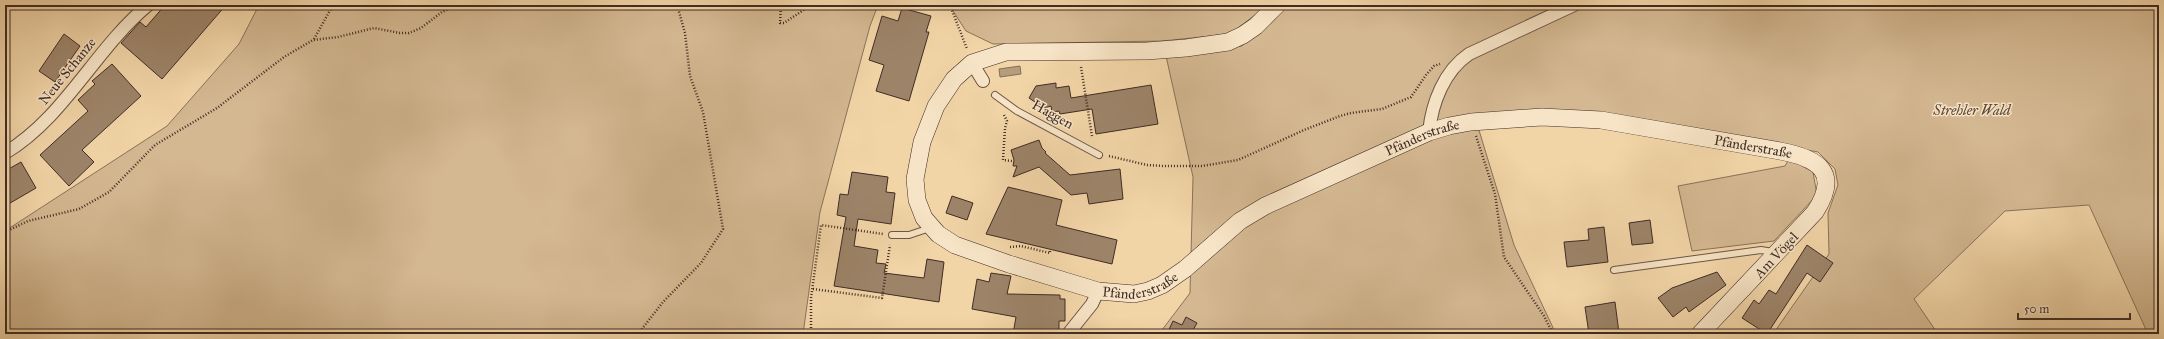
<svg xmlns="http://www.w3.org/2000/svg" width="2164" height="339" viewBox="0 0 2164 339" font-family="'IM FELL Great Primer',serif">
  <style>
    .green { fill: #d4b891; stroke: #8a725b }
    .water { fill: #b59c7b; stroke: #866f59 }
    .building { fill: #9d8469; stroke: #402c25 }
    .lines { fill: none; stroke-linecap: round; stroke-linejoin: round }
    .lane-casing { stroke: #6c5646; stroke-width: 8 }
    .street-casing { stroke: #6c5646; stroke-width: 14 }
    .secondary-casing { stroke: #402c25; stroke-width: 18 }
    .path { stroke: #402c25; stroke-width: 2.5; stroke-dasharray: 1 2; stroke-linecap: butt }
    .lane { stroke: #f7e4c6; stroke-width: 6 }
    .street { stroke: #f7e4c6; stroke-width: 12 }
    .secondary { stroke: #f7e4c6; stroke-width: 17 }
    .labels { text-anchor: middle; stroke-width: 3; stroke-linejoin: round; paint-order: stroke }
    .street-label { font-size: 14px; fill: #402c25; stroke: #f7e4c6 }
    .park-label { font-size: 14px; font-style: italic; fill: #5e483b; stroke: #f7e4c6 }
  </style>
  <rect width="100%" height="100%" fill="#f2d5a7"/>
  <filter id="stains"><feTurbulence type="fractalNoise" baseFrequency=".005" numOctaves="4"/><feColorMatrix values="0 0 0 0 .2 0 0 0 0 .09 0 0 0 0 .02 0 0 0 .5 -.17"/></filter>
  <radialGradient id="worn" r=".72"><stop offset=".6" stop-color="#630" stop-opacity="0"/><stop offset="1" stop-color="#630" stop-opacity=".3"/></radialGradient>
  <path class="green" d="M 259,5 L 878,5 L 870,26 L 820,212 L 803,334 L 5,334 L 5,231 L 167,126 L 239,44 Z
    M 949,5 L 1268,5 L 1230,34 L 1162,41 L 993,44 L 966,31 Z
    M 1281,5 L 2159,5 L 2159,334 L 2148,334 L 2089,205 L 2005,211 L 1914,299 L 1938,334 L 1773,334 L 1829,254 L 1828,213 L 1838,185 L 1835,169 L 1818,152 L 1611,114 L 1478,127 L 1514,245 L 1556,334 L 1159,334 L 1190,293 L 1193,177 L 1166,56 L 1242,46 Z
    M 1789,159 L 1813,172 L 1817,195 L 1774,241 L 1692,251 L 1678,186 L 1785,166 Z"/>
  <path class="water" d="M 1020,66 L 1021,74 L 1000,77 L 999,69 Z"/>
  <path class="building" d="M 165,5 L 226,5 L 162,79 L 121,43 L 140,22 L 146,27 Z
    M 902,8 L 931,16 L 926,32 L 929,32 L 909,101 L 876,91 L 884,65 L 869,60 L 882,16 L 898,21 Z
    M 64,34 L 80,46 L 55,82 L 39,71 Z
    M 112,64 L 141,96 L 82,150 L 94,162 L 69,186 L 40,155 L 88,111 L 78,100 L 95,84 L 92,81 Z
    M 1056,83 L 1056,88 L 1069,86 L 1071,98 L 1151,85 L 1158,124 L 1096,134 L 1092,109 L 1060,114 L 1059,111 L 1052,112 L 1051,106 L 1044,108 L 1029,98 L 1036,86 Z
    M 1039,140 L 1042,148 L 1046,152 L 1045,153 L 1070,175 L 1120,169 L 1123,199 L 1089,204 L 1087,193 L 1071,195 L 1039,167 L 1013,177 L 1017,166 L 1013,166 L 1014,160 L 1011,150 Z
    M 21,162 L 36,188 L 5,206 L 5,171 Z
    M 852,172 L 888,177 L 886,192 L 895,193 L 891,224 L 858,219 L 854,246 L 878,250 L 876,263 L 886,264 L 884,273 L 924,278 L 927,259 L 944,262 L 939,302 L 834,286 L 846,217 L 837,215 L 840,194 L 848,195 Z
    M 1008,187 L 1062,200 L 1056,225 L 1117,240 L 1112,264 L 986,234 Z
    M 952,196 L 973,203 L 967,220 L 946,213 Z
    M 1650,220 L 1653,243 L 1632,245 L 1629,223 Z
    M 1604,227 L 1608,262 L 1567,267 L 1564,242 L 1589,240 L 1588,229 Z
    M 1807,245 L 1833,263 L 1820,282 L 1807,273 L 1767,334 L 1742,318 L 1754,300 L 1759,304 L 1769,290 L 1776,294 Z
    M 1717,272 L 1726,285 L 1689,312 L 1686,307 L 1673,317 L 1658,298 L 1672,288 Z
    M 991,273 L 1011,276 L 1007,294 L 1060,295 L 1060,299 L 1065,299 L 1065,321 L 1059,321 L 1059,334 L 1013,334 L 1016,317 L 972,309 L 977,279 L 989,282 Z
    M 1615,302 L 1619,333 L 1589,334 L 1585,307 Z
    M 1186,317 L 1197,323 L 1193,330 L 1201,334 L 1167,334 L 1173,321 L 1182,325 Z"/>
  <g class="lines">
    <g class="lane-casing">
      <path id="lane" d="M 995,95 L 1017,111 L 1099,155
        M 892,235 L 909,235 L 930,228
        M 1614,270 L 1761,250 L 1773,252"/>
    </g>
    <g class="street-casing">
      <path id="street" d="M 972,63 L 983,81
        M 1429,132 C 1432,103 1444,71 1469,54 L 1574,5
        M 5,153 C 65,117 95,49 148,5
        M 1068,334 L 1092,304 L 1098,291"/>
    </g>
    <g class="secondary-casing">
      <g id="secondary">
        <path id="s1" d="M 1277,5 L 1256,26 L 1243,35 L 1228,42 L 1186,48 L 1147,51 L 1006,52 L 972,63 L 954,79 L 936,106 L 922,142 L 915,179 L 917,200 L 924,218 L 938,234 L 955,245 L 1009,264 L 1098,291 L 1134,294 L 1148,291 L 1162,285 L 1185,269 L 1240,221 L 1265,206 L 1429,132 L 1449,126 L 1471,122 L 1542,117 L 1601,120 L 1780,151 C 1818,158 1841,172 1815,212 L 1700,334"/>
      </g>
    </g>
    <path class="path" d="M 781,5 L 780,23 L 784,23 L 811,5
      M 950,5 L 967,49
      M 314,39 L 333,5
      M 1081,67 L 1092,136
      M 1004,115 L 1007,121 L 1005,128 L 1003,160 L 1012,161
      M 1476,136 L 1495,194 L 1504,257 L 1544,316 L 1553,334
      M 1109,156 L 1147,165 L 1164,166 L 1202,166 L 1238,160 L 1304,130 L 1340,116 L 1351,113 L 1382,109 L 1411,97 L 1426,75 L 1434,66 L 1440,64
      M 5,232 L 28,221 L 79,209 L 109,192 L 155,145 L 217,108 L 284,57 L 313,40 L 338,37 L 374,28 L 400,33 L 409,33 L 421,28 L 442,12 L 457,5
      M 1010,247 L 1021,246 L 1050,253 L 1050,250
      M 813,289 L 882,298 L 890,245
      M 638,334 L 663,302 L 701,263 L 723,229 L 703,112 L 690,76 L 685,33 L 677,5
      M 811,334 L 811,298 L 821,225 L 883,234"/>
    <use href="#lane" class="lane"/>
    <use href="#street" class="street"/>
    <use href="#secondary" class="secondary"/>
  </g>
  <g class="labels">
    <g class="street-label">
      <text transform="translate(67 71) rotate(-51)" y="5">Neue Schanze</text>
      <text transform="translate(1053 114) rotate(29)" y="5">Haggen</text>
      <text dy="5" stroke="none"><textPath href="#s1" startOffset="1053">Pfänderstraße</textPath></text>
      <text dy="5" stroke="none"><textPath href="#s1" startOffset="1389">Pfänderstraße</textPath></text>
      <text transform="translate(1776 255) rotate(-47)" y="5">Am Vögel</text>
      <text dy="5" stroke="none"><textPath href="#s1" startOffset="729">Pfänderstraße</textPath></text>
    </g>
    <g class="park-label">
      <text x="1972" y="115">Strehler Wald</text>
    </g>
  </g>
  <rect width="2164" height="339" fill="none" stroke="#f2d5a7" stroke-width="20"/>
  <rect x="6" y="6" width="2152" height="327" fill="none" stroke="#402c25" stroke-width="2"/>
  <rect x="10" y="10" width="2144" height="319" fill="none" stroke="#402c25"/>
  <path d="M2018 313v6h112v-6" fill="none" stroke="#402c25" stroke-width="2"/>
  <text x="2024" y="313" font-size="12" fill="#402c25" stroke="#f7e4c6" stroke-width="3" paint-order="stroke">50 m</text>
  <rect width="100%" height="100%" filter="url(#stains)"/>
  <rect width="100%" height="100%" fill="url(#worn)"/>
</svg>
